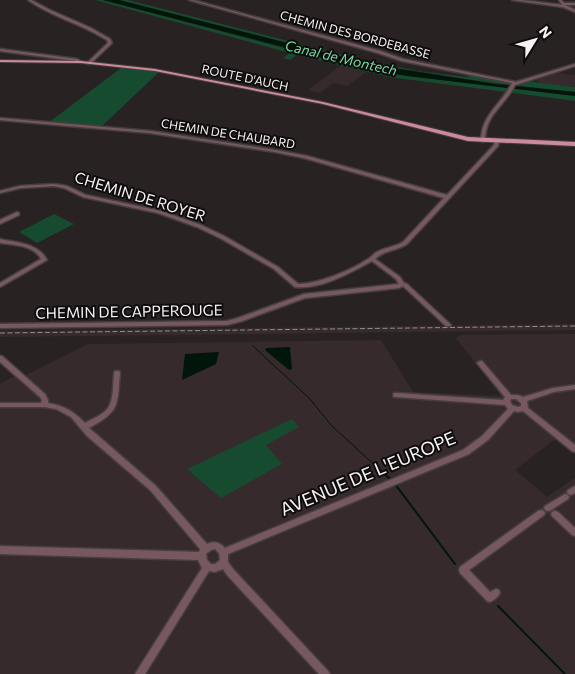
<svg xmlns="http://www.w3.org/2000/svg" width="575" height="674" viewBox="0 0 575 674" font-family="Commissioner,sans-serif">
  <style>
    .built { fill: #362a2c }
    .green { fill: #174b30 }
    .water { fill: #01160a }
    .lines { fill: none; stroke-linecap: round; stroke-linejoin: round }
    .stream-far1 { stroke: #01160a; stroke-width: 1 }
    .stream { stroke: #01160a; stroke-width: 2 }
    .minor-casing { stroke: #453f40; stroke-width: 3 }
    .major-casing { stroke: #453f40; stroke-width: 2 }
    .minor { fill: #78585f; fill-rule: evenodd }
    .major { fill: #cd8a9a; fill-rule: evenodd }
    .rail { stroke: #928d8e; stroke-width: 1; stroke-dasharray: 5 2.5; stroke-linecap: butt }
    .labels { text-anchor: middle; stroke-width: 4; stroke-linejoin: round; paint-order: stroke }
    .far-street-label { font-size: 12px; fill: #f6f2f3; stroke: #0f0c0d }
    .far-water-label { font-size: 14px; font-style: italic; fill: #75dca1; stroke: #0f0c0d }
    .street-label { font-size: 15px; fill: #f6f2f3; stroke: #0f0c0d }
    .near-street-label { font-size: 18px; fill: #f6f2f3; stroke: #0f0c0d }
  </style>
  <rect width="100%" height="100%" fill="#282223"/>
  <path class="built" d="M 340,66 L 366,72 L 347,86 L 333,83 L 320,93 L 308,90 Z
    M 557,73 L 575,75 L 575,87 L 540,83 L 537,80 Z
    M 575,324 L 575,330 L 0,337 L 0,331 Z
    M 575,334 L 575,452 L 557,438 L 515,470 L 547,497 L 575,478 L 575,674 L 0,674 L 0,384 L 20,373 L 24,376 L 88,344 L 381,340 L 413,392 L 501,396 L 456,338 L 461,335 Z"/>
  <path class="green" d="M 95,0 L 103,0 L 352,66 L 407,76 L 575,96 L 575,101 L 389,77 L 297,55 L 290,60 L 283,58 L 290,53 Z
    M 119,0 L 128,0 L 358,59 L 417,71 L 467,77 L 474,75 L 515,83 L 526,81 L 575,87 L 575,92 L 493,83 L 374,65 Z
    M 121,68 L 159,72 L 101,127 L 48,123 Z
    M 54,214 L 74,224 L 37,243 L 19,232 Z
    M 292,419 L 299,427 L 266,445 L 282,464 L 221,498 L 187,469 Z"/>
  <path class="water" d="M 103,0 L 119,0 L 374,65 L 495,84 L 575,92 L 575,96 L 407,76 L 368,69 Z
    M 290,347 L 292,369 L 289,370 L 265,350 L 266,348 Z
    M 219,352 L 216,364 L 182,380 L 185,354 Z"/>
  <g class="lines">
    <path class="stream-far1" d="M 253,346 L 309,398 L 332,426 L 380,470"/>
    <path class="stream" d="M 379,469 L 390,479
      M 395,484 L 455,564
      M 498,606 L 565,674"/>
    <g class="minor-casing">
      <path id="minor" d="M 28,0 L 31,0 L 50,10 L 91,28 L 110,39 L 112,43 L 90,64 L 88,64 L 88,62 L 108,43 L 107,40 C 82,24 52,17 28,0 Z
        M 189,0 L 193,0 L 380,51 L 403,59 L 516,82 L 575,64 L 575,66 L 515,85 C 504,107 485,114 485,141 L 483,142 L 481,141 C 481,115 501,105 512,83 L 402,61 L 378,53 Z
        M 512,0 L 521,0 L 562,5 L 559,0 L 561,0 L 564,3 L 575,3 L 575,5 L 565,5 L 575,10 L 575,12 L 563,7 Z
        M 0,49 L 77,59 L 83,62 L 81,63 L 76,61 L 0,51 Z
        M 0,118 L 150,131 L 275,150 L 307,156 L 447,195 L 494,145 L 495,140 L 499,141 L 498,146 L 407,244 C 397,251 384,250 375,259 L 400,277 L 404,283 L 407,284 L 450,324 L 451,325 L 450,326 L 446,326 L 403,286 L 399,288 L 305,298 L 242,321 L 227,325 L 0,328 L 0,324 L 227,321 L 238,318 L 304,294 L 399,284 L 396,279 L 372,261 C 350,273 320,290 295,287 L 274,269 L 220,238 L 197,227 L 158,213 L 83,197 L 64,188 L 54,186 L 20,188 L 0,193 L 0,191 L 20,186 L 54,184 L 67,186 L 86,195 L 161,211 L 201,225 L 224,236 L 278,267 L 298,284 C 318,284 352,270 368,259 C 372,257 374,253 377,252 C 386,247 395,247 403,242 L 444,198 L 304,158 L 275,152 L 150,133 L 0,120 Z
        M 17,212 L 19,213 L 19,215 L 0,224 L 0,220 Z
        M 0,239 C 17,243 38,243 47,260 L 0,287 L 0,283 L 41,259 C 34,245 14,245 0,243 Z
        M 0,356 L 2,356 L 45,394 L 48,400 L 48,403 C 65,406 73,411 85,423 C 92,419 103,415 108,408 C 114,399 113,383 114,373 L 115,371 L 119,371 L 120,373 C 117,407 120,411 89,428 L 156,486 L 207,544 C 213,541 220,542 225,548 L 463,450 L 482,436 L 508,409 L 505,405 L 396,397 L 394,397 L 393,395 L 394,393 L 396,393 L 503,400 L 505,397 L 477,363 L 480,361 L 482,361 L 511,395 L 518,395 L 523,397 L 553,388 L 575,385 L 575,389 L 554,392 L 527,401 L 528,408 L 575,445 L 575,452 L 572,451 L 523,411 L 518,412 L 514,411 L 488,440 L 469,454 L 228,554 L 228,562 L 233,569 L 328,671 L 330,674 L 319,674 L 227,575 L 223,569 L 215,572 L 209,571 L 145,674 L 135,674 L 202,568 L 198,560 L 0,554 L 0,546 L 199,552 L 200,549 L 150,490 L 87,436 L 71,417 L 56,409 L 44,407 L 0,407 L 0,403 L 41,403 L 42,400 L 40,397 L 0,362 ZM 511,399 L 516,399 L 521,403 L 521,406 L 518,407 L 512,405 L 510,401 ZM 215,549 L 219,553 L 220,560 L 215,564 L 211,564 L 207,560 L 206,554 L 211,550 Z
        M 575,486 L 575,493 L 571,495 L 568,494 L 567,492 L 568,490 Z
        M 565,494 L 568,495 L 569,497 L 568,499 L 551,510 L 548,511 L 545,510 L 544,508 L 545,506 Z
        M 541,510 L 544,511 L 545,513 L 544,515 L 469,570 L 490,592 L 496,589 L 499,590 L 500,593 C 498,597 494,600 490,602 L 487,601 L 460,573 L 459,570 L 460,567 L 538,511 Z
        M 555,511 L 558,512 L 575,528 L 575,536 L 572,535 L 552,516 L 551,514 L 552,512 Z"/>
    </g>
    <g class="major-casing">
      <path id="major" d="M 0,60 L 81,61 L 155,69 L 323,102 L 468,137 L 575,142 L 575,146 L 468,141 L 323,104 L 155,71 L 81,63 L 0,62 Z"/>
    </g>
    <use href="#minor" class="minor"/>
    <use href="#major" class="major"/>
    <path class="rail" d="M 0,333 L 575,326"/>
  </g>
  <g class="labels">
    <g class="far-street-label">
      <text transform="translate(355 35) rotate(15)" y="4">CHEMIN DES BORDEBASSE</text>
      <text transform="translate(245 78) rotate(12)" y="4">ROUTE D'AUCH</text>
      <text transform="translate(228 134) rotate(9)" y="4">CHEMIN DE CHAUBARD</text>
    </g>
    <g class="far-water-label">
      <text transform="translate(341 58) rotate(13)" y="5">Canal de Montech</text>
    </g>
    <g class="street-label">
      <text transform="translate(140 197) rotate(17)" y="5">CHEMIN DE ROYER</text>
      <text transform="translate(129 312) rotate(-1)" y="5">CHEMIN DE CAPPEROUGE</text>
    </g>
    <g class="near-street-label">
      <text transform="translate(368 474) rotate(-23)" y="6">AVENUE DE L'EUROPE</text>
    </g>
  </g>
  <g transform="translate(535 40) rotate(53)" stroke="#0f0c0d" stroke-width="4" paint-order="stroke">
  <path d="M0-4L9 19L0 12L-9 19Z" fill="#f6f2f3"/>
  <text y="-8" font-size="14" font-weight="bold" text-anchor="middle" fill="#f6f2f3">N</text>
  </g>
</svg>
